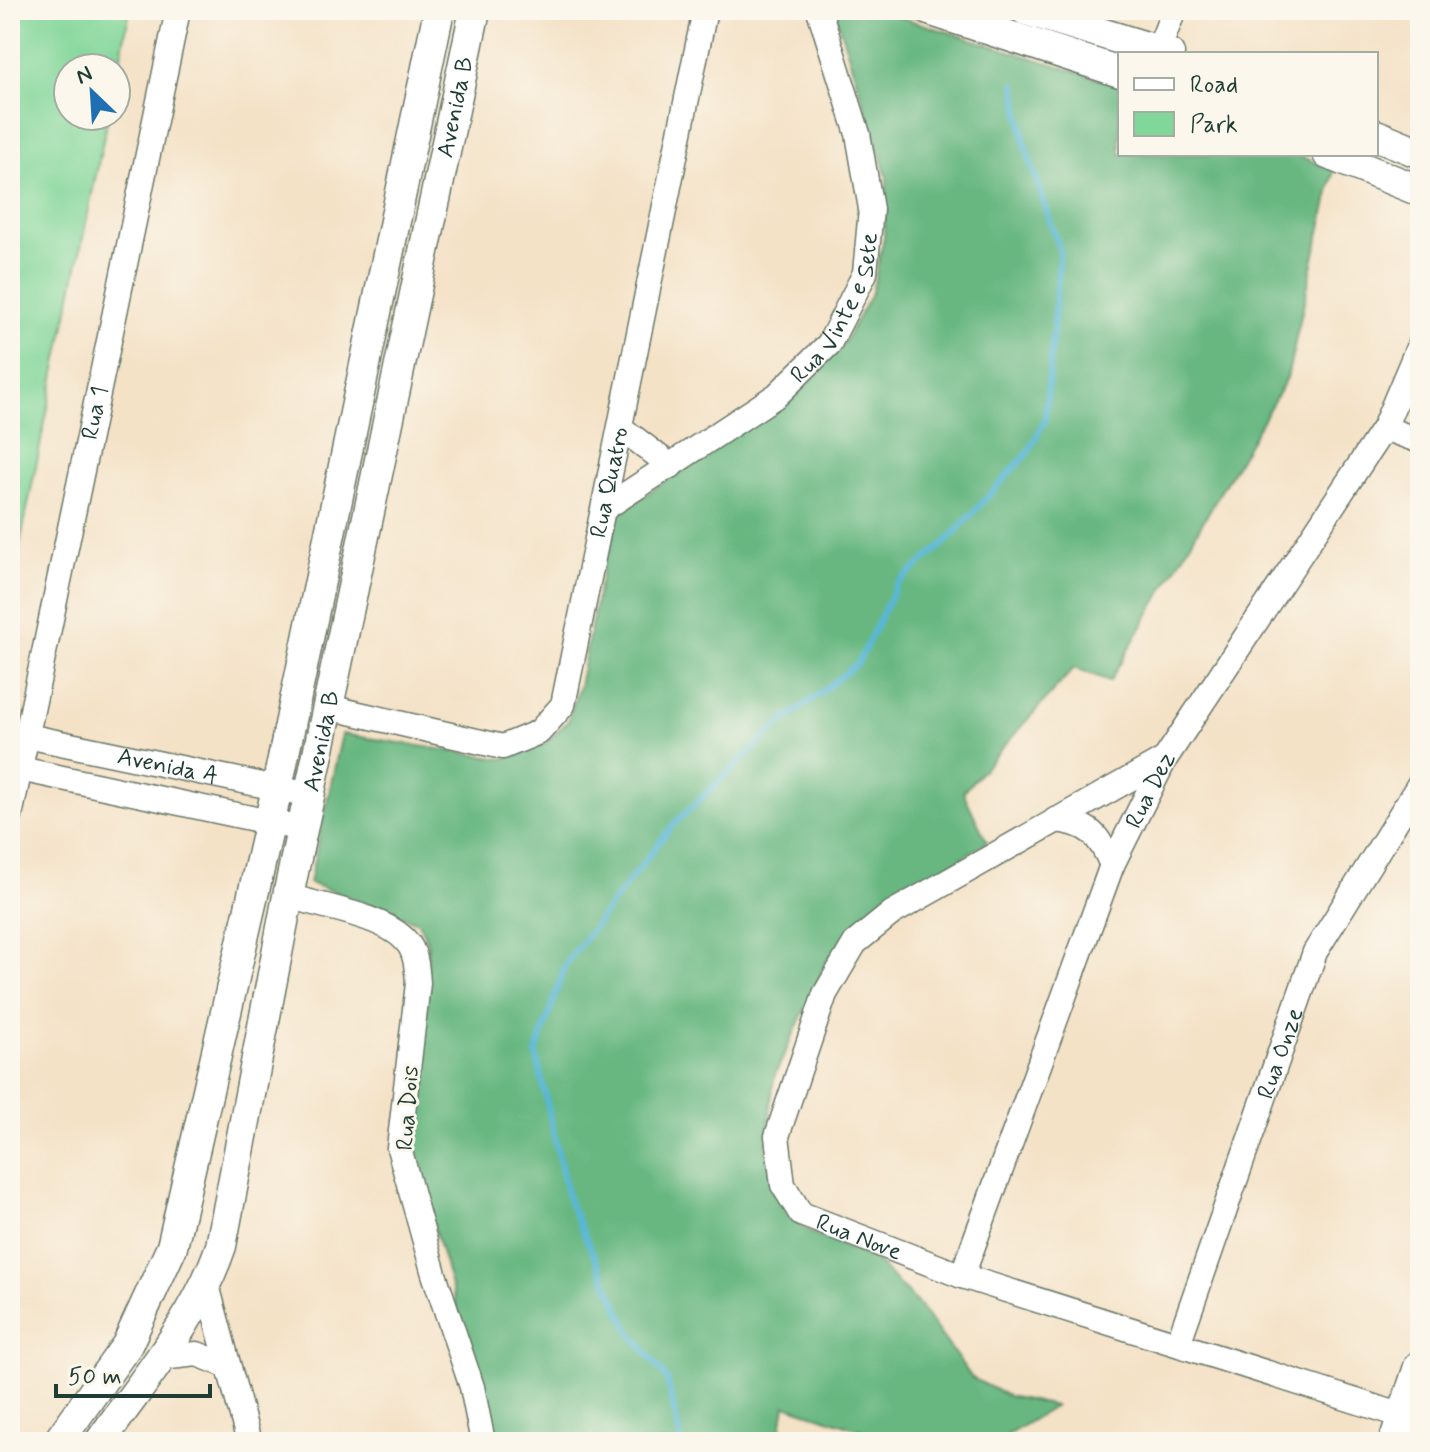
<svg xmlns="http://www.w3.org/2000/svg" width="1430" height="1452" viewBox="0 0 1430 1452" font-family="Mynerve,sans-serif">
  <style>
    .green { fill: #81d699; stroke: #508a66; stroke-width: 2 }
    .forest { fill: #68b781; stroke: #447a5a; stroke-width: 2 }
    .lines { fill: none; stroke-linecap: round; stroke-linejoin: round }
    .stream { stroke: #58b7d6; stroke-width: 6 }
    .minor-casing { stroke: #6a7767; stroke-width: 27 }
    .tertiary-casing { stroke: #6a7767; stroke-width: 33 }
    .secondary-casing { stroke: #6a7767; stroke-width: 35 }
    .minor { stroke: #fff; stroke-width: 24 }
    .tertiary { stroke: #fff; stroke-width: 30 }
    .secondary { stroke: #fff; stroke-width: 32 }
    .labels { text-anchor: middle; stroke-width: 6; stroke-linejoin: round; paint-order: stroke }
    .street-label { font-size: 24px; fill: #1f3d34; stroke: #fbf7ec }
  </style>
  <rect width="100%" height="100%" fill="#fbf7ec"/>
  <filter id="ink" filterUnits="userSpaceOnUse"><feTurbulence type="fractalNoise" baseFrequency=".0125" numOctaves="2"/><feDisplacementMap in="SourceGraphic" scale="16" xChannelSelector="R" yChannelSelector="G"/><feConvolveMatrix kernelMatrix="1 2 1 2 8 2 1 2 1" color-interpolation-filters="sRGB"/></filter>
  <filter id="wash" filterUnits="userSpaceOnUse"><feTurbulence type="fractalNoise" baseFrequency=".006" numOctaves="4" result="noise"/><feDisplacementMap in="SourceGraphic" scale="32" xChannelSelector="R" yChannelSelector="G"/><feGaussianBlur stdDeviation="1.8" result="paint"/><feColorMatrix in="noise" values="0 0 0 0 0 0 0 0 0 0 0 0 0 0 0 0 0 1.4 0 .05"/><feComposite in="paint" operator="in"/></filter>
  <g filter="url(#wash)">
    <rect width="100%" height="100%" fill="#f4e2c7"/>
    <path class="green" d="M 10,10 L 130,10 L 116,80 L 116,68 L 68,68 L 68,116 L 108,116 L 10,592 Z"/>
    <path class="forest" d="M 834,10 L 877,10 L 1120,85 L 1120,154 L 1294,154 L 1334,170 L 1287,378 L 1110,681 L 1074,668 L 963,792 L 987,842 L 859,922 L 828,958 L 774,1077 L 766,1151 L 787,1215 L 813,1234 L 874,1259 L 919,1305 L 972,1378 L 1008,1396 L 1055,1406 L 996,1442 L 898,1442 L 785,1405 L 779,1442 L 496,1442 L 412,1151 L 427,1006 L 428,943 L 418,922 L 309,883 L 342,734 L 502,759 L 545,744 L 568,721 L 579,686 L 613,518 L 805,383 L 844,343 L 872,292 L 884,237 L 887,177 Z"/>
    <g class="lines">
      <path class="stream" d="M 681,1442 L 667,1379 L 629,1330 L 569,1202 L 536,1053 L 566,963 L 672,826 L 772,731 L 858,663 L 897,584 L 946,542 L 1027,454 L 1045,420 L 1060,251 L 1025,146 L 1015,84"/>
    </g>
  </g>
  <g filter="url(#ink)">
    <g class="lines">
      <g class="minor-casing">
        <g id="minor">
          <path d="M 1157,54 L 1174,10"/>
          <path d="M 621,428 L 671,466"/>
          <path d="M 1384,428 L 1420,441"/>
          <path id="s1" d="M 605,508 L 777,395 L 829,344 L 865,273 L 871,209 L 858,134 L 819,10"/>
          <path id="s2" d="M 328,707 L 503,747 L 539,732 L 563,705 L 705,10"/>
          <path id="s3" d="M 27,736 L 310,795"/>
          <path id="s4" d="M 1165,759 L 892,913 L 855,943 L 825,994 L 777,1136 L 783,1185 L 801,1214 L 962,1276 L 1403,1416"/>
          <path d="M 20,769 L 302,829"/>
          <path id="s5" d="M 10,816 L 178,10"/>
          <path d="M 1055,820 C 1089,823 1099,835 1112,865"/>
          <path d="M 288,896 C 319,906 385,916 406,941 C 416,951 417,969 418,983 L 399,1148 L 434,1274 L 472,1387 L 483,1442"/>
          <path id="s6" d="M 962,1276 L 1112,865 L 1165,759 L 1384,428 L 1420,343"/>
          <path d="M 207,1285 L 249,1442"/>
          <path id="s7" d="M 1178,1344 L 1315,952 L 1420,783"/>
          <path d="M 161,1358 L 197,1354 L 228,1366"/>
          <path d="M 1410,1442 L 1420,1437"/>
        </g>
      </g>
      <g class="tertiary-casing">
        <g id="tertiary">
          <path d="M 929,10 L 1120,72"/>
          <path d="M 1026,10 L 1169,54"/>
          <path d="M 1376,135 L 1420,153"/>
          <path d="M 1328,154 L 1420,191"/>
          <path d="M 58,1442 L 127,1345 L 172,1247 L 270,821 L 439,10"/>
          <path id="s8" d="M 100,1442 C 144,1379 196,1320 221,1246 L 288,896 L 475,10"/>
        </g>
      </g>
      <g class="secondary-casing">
        <path id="secondary" d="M 1395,1442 L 1420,1367"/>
      </g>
      <use href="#minor" class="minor"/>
      <use href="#tertiary" class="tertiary"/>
      <use href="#secondary" class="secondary"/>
    </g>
  </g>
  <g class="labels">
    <g class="street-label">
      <text dy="8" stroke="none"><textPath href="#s8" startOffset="1394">Avenida B</textPath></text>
      <text dy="8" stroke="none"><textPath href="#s1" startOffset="314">Rua Vinte e Sete</textPath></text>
      <text dy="8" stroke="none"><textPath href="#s5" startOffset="412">Rua 1</textPath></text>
      <text dy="8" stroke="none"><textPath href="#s2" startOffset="482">Rua Quatro</textPath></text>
      <text dy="8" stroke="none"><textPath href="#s8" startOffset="746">Avenida B</textPath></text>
      <text dy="8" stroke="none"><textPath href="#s3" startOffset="144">Avenida A</textPath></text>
      <text dy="8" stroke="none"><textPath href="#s6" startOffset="522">Rua Dez</textPath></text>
      <text dy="8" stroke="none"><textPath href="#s7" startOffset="308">Rua Onze</textPath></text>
      <text transform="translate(407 1108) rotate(-86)" y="8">Rua Dois</text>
      <text dy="8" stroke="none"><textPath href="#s4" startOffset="716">Rua Nove</textPath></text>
    </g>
  </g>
  <rect width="1430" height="1452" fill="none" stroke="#fbf7ec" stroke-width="40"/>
  <rect x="1118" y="52" width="260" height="104" fill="#fbf7ec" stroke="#a3ada2" stroke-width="2"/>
  <rect x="1134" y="78" width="40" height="12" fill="#ffffff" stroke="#a3ada2" stroke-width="2"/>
  <text x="1190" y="92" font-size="24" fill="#1f3d34">Road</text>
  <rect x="1134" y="112" width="40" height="24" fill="#81d699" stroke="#a3ada2" stroke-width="2"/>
  <text x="1190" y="132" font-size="24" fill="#1f3d34">Park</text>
  <g transform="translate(92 92) rotate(335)"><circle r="38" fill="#fbf7ec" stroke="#a3ada2" stroke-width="2"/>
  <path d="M0-6L14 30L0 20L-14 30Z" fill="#1f6fb2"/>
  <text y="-12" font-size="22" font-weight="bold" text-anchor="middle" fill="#1f3d34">N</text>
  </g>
  <path d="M56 1384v12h154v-12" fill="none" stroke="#1f3d34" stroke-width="4"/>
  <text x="68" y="1384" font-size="24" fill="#1f3d34" stroke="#fbf7ec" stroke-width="6" paint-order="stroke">50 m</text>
</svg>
